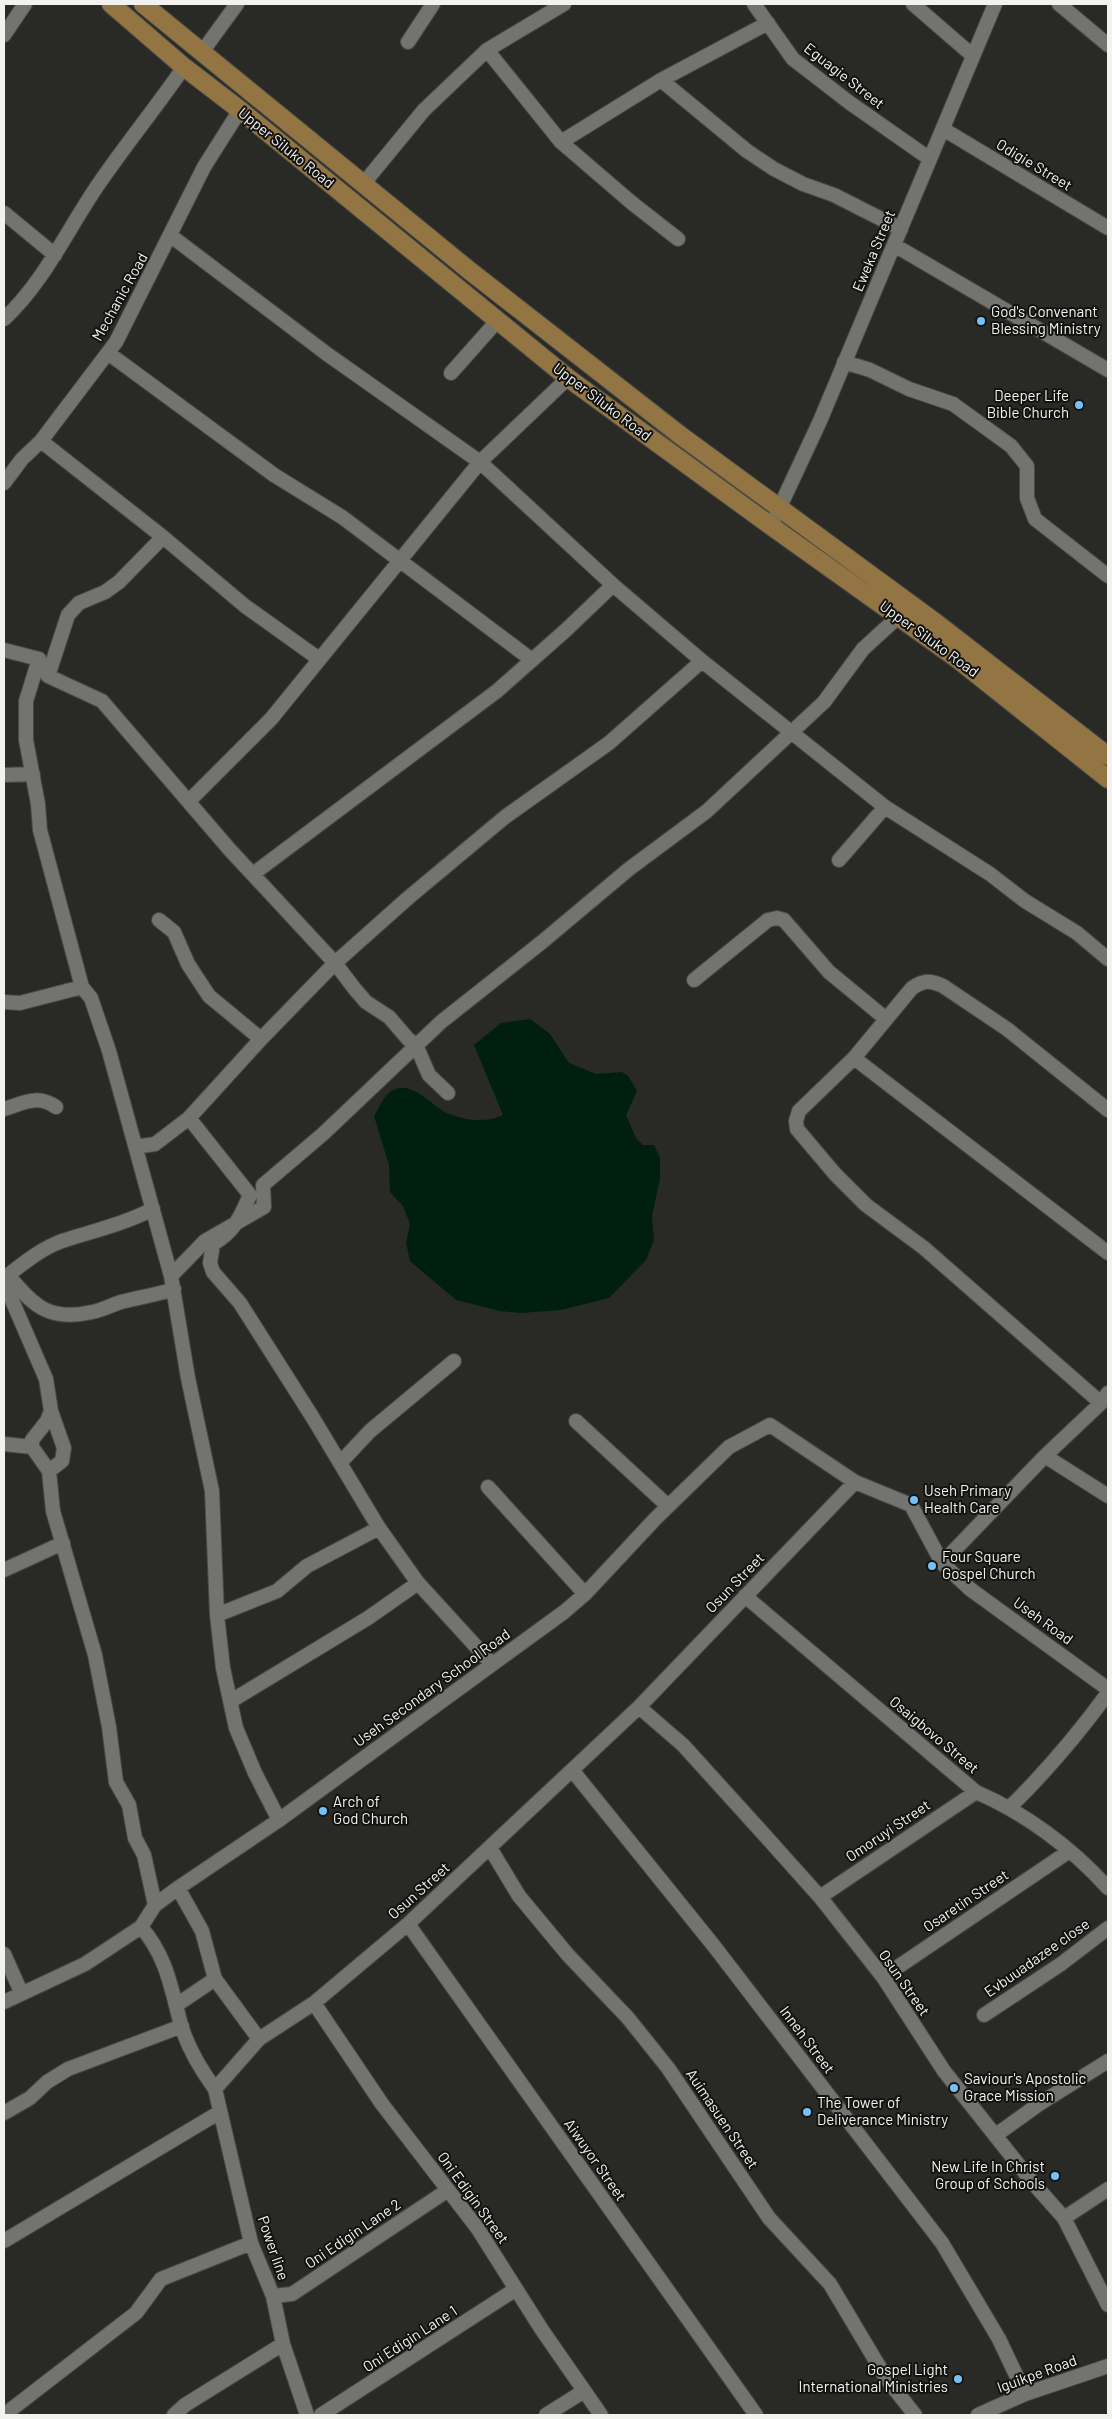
<svg xmlns="http://www.w3.org/2000/svg" width="1112" height="2419" viewBox="0 0 1112 2419" font-family="Barlow,sans-serif">
  <style>
    .water { fill: #001f0f }
    .lines { fill: none; stroke-linecap: round; stroke-linejoin: round }
    .minor-casing { stroke: #484845; stroke-width: 16 }
    .major-casing { stroke: #484845; stroke-width: 20 }
    .minor { stroke: #73736f; stroke-width: 14 }
    .major { stroke: #927543; stroke-width: 18 }
    .poi-dot { fill: #75c0f6; stroke: #121210; stroke-width: 2 }
    .labels { text-anchor: middle; stroke-width: 4; stroke-linejoin: round; paint-order: stroke }
    .street-label { font-size: 15px; fill: #f2f2f0; stroke: #121210 }
    .poi-label { font-size: 15px; fill: #f2f2f0; stroke: #121210; text-anchor: start }
  </style>
  <rect width="100%" height="100%" fill="#292926"/>
  <path class="water" d="M 530,1019 L 550,1034 L 569,1063 L 596,1074 L 622,1072 L 628,1076 L 637,1091 L 626,1115 L 636,1138 L 643,1145 L 654,1145 L 660,1158 L 660,1178 L 652,1216 L 654,1240 L 646,1260 L 609,1298 L 561,1310 L 521,1313 L 500,1311 L 456,1300 L 410,1261 L 406,1243 L 410,1224 L 403,1206 L 390,1192 L 389,1165 L 374,1116 C 378,1109 383,1098 389,1093 C 407,1077 429,1102 443,1111 C 460,1120 486,1124 503,1115 L 474,1045 L 501,1023 Z"/>
  <g class="lines">
    <g class="minor-casing">
      <path id="minor" d="M 754,4 L 793,59 L 850,103 L 930,159
        M 913,4 L 972,55
        M 1059,4 L 1108,45
        M 4,35 L 25,4
        M 408,42 L 433,4
        M 487,50 L 561,142 L 632,203 L 678,239
        M 202,52 L 237,4
        M 661,80 L 747,151 L 774,169 L 803,184 L 834,195 L 901,229
        M 943,129 L 1108,228
        M 561,142 L 661,80 L 768,23
        M 364,183 L 424,110 L 487,50 L 564,4
        M 4,213 L 55,255
        M 171,236 L 327,354 L 480,462 L 613,585 L 702,661 L 885,807 L 990,874 L 1025,901 L 1077,933 L 1108,959
        M 894,245 L 1108,370
        M 4,319 C 45,281 68,228 100,182 C 127,143 157,106 184,67
        M 108,353 L 274,475 L 342,517 L 532,660
        M 844,362 L 870,370 L 909,389 L 953,404 L 1011,446 L 1027,466 L 1027,498 L 1035,519 L 1108,576
        M 451,373 L 498,320
        M 41,441 L 163,537 L 245,606 L 319,659
        M 4,483 L 22,459 L 41,441 L 116,342 L 204,167 L 240,110
        M 771,526 L 820,421 L 995,4
        M 4,650 L 39,659 L 48,676 L 102,701 L 230,850 L 335,963 L 354,988 L 366,1002 L 389,1017 L 408,1039 L 416,1045 L 429,1075 L 448,1093
        M 39,659 L 26,701 L 26,740 L 38,804 L 40,830 L 82,987 L 91,998 L 109,1051 L 171,1276 L 188,1378 L 212,1491 L 217,1615 L 223,1668 L 236,1728 L 255,1773 L 279,1820
        M 48,676 L 68,615 L 79,603 L 105,592 L 119,582 L 163,537
        M 4,775 L 33,774
        M 189,801 L 271,719 L 480,462 L 568,378
        M 839,860 L 885,807
        M 253,874 L 497,691 L 566,630 L 613,585
        M 159,920 L 174,932 L 188,964 L 209,996 L 261,1039
        M 694,980 L 768,920 L 777,918 L 784,920 L 829,972 L 886,1019
        M 4,1002 L 20,1003 L 82,987
        M 854,1058 L 1108,1253
        M 4,1109 C 24,1103 37,1094 56,1107
        M 189,1118 L 250,1195 C 240,1217 235,1231 213,1244 L 210,1263 L 213,1272 L 240,1303 L 313,1418 L 379,1528 L 418,1583 L 492,1664
        M 137,1151 L 141,1146 L 155,1144 L 189,1118 L 261,1039 L 335,963 L 408,898 L 505,817 L 609,743 L 702,661
        M 8,1275 C 33,1306 50,1322 92,1312 C 102,1310 112,1305 121,1302 C 139,1297 157,1295 174,1289
        M 171,1276 L 205,1241 L 264,1207 L 263,1185 L 323,1134 L 441,1022 L 542,942 L 629,869 L 707,811 L 824,702 L 863,649 L 899,616
        M 4,1278 C 23,1264 40,1249 62,1241 C 93,1231 124,1224 153,1209
        M 4,1288 L 11,1298 L 46,1379 L 51,1411 L 47,1421 L 32,1440 L 32,1447 L 49,1471 L 53,1511 L 95,1655 L 109,1727 L 116,1782 L 129,1805 L 135,1838 L 144,1855 L 155,1905
        M 1101,1403 L 924,1248 L 866,1205 L 835,1174 L 797,1129 L 796,1121 L 799,1111 L 854,1058 L 912,988 C 924,980 930,980 943,986 L 1007,1029 L 1108,1110
        M 576,1421 L 668,1506
        M 4,1444 L 32,1447
        M 1045,1456 L 1101,1403 L 1108,1393
        M 340,1463 L 370,1431 L 454,1361
        M 49,1471 L 62,1461 L 64,1448 L 51,1411
        M 488,1487 L 585,1594
        M 942,1563 L 1045,1456 L 1108,1496
        M 4,1570 L 63,1543
        M 745,1596 L 976,1792 C 1025,1813 1072,1848 1108,1888
        M 217,1615 L 277,1591 L 307,1566 L 379,1528
        M 231,1701 L 368,1618 L 418,1583
        M 639,1707 L 683,1745 L 769,1840 L 820,1897 L 883,1977 L 944,2071 L 1033,2183 L 1064,2218 L 1108,2305
        M 572,1770 L 714,1946 L 942,2243 L 999,2339 L 1025,2394
        M 1009,1808 C 1046,1772 1078,1734 1108,1693
        M 490,1848 L 519,1896 L 568,1955 L 628,2018 L 668,2068 L 769,2218 L 830,2284 L 886,2378 L 915,2415
        M 178,1888 L 202,1931 L 215,1979 L 259,2039
        M 820,1897 L 976,1792
        M 408,1924 L 756,2415
        M 141,1927 C 167,1957 171,1988 181,2025 C 188,2048 201,2070 215,2089 L 251,2243 L 273,2296 L 283,2344 L 307,2415
        M 4,1954 L 21,1992
        M 883,1977 L 1068,1852
        M 4,2002 L 85,1964 L 141,1927 L 155,1905 L 178,1888 L 279,1820 L 564,1612 L 585,1594 L 656,1518 L 729,1447 L 770,1425 L 855,1482 L 911,1505 L 942,1563 L 970,1589 L 1108,1689
        M 314,2003 L 382,2104 L 478,2229 L 542,2330 L 601,2415
        M 178,2004 L 215,1979
        M 984,2015 L 1061,1964 L 1108,1928
        M 215,2089 L 259,2039 L 314,2003 L 408,1924 L 572,1770 L 639,1707 L 855,1482
        M 4,2113 L 30,2098 L 47,2082 L 68,2069 L 182,2026
        M 996,2135 L 1039,2104 L 1108,2061
        M 1064,2218 L 1108,2189
        M 4,2241 L 220,2112
        M 273,2296 L 292,2294 L 448,2190
        M 4,2415 L 136,2313 L 161,2279 L 251,2243
        M 174,2415 L 185,2405 L 283,2344
        M 321,2415 L 516,2289
        M 546,2415 L 584,2391
        M 978,2415 L 1025,2394 L 1108,2366"/>
    </g>
    <g class="major-casing">
      <path id="major" d="M 111,4 L 184,67 L 240,110 L 568,378 L 771,526 L 956,658 L 1108,779
        M 143,4 L 470,271 L 680,435 L 935,622 L 1108,756"/>
    </g>
    <use href="#minor" class="minor"/>
    <use href="#major" class="major"/>
  </g>
  <g class="poi-dot">
    <circle cx="981" cy="321" r="5"/>
    <circle cx="1079" cy="405" r="5"/>
    <circle cx="914" cy="1500" r="5"/>
    <circle cx="932" cy="1566" r="5"/>
    <circle cx="323" cy="1811" r="5"/>
    <circle cx="954" cy="2088" r="5"/>
    <circle cx="807" cy="2112" r="5"/>
    <circle cx="1055" cy="2176" r="5"/>
    <circle cx="958" cy="2379" r="5"/>
  </g>
  <g class="labels">
    <g class="street-label">
      <text transform="translate(844 76) rotate(38)" y="5">Eguagie Street</text>
      <text transform="translate(286 148) rotate(39)" y="5">Upper Siluko Road</text>
      <text transform="translate(1034 165) rotate(31)" y="5">Odigie Street</text>
      <text transform="translate(874 251) rotate(-67)" y="5">Eweka Street</text>
      <text transform="translate(120 297) rotate(-61)" y="5">Mechanic Road</text>
      <text transform="translate(602 402) rotate(37)" y="5">Upper Siluko Road</text>
      <text transform="translate(929 639) rotate(36)" y="5">Upper Siluko Road</text>
      <text transform="translate(735 1583) rotate(-46)" y="5">Osun Street</text>
      <text transform="translate(1043 1621) rotate(36)" y="5">Useh Road</text>
      <text transform="translate(432 1688) rotate(-36)" y="5">Useh Secondary School Road</text>
      <text transform="translate(934 1735) rotate(40)" y="5">Osaigbovo Street</text>
      <text transform="translate(888 1831) rotate(-34)" y="5">Omoruyi Street</text>
      <text transform="translate(419 1891) rotate(-42)" y="5">Osun Street</text>
      <text transform="translate(966 1901) rotate(-34)" y="5">Osaretin Street</text>
      <text transform="translate(1037 1958) rotate(-35)" y="5">Evbuuadazee close</text>
      <text transform="translate(904 1983) rotate(55)" y="5">Osun Street</text>
      <text transform="translate(807 2040) rotate(53)" y="5">Inneh Street</text>
      <text transform="translate(722 2119) rotate(56)" y="5">Auimasuen Street</text>
      <text transform="translate(595 2160) rotate(55)" y="5">Aiwuyor Street</text>
      <text transform="translate(473 2198) rotate(54)" y="5">Oni Edigin Street</text>
      <text transform="translate(353 2234) rotate(-34)" y="5">Oni Edigin Lane 2</text>
      <text transform="translate(273 2248) rotate(71)" y="5">Power line</text>
      <text transform="translate(410 2339) rotate(-33)" y="5">Oni Edigin Lane 1</text>
      <text transform="translate(1037 2374) rotate(-20)" y="5">Iguikpe Road</text>
    </g>
    <g class="poi-label">
      <text x="991" y="317">God's Convenant<tspan x="991" dy="17">Blessing Ministry</tspan></text>
      <text x="1069" y="401" text-anchor="end">Deeper Life<tspan x="1069" dy="17">Bible Church</tspan></text>
      <text x="924" y="1496">Useh Primary<tspan x="924" dy="17">Health Care</tspan></text>
      <text x="942" y="1562">Four Square<tspan x="942" dy="17">Gospel Church</tspan></text>
      <text x="333" y="1807">Arch of<tspan x="333" dy="17">God Church</tspan></text>
      <text x="964" y="2084">Saviour's Apostolic<tspan x="964" dy="17">Grace Mission</tspan></text>
      <text x="817" y="2108">The Tower of<tspan x="817" dy="17">Deliverance Ministry</tspan></text>
      <text x="1045" y="2172" text-anchor="end">New Life In Christ<tspan x="1045" dy="17">Group of Schools</tspan></text>
      <text x="948" y="2375" text-anchor="end">Gospel Light<tspan x="948" dy="17">International Ministries</tspan></text>
    </g>
  </g>
  <rect width="1112" height="2419" fill="none" stroke="#f2f2f0" stroke-width="10"/>
</svg>
